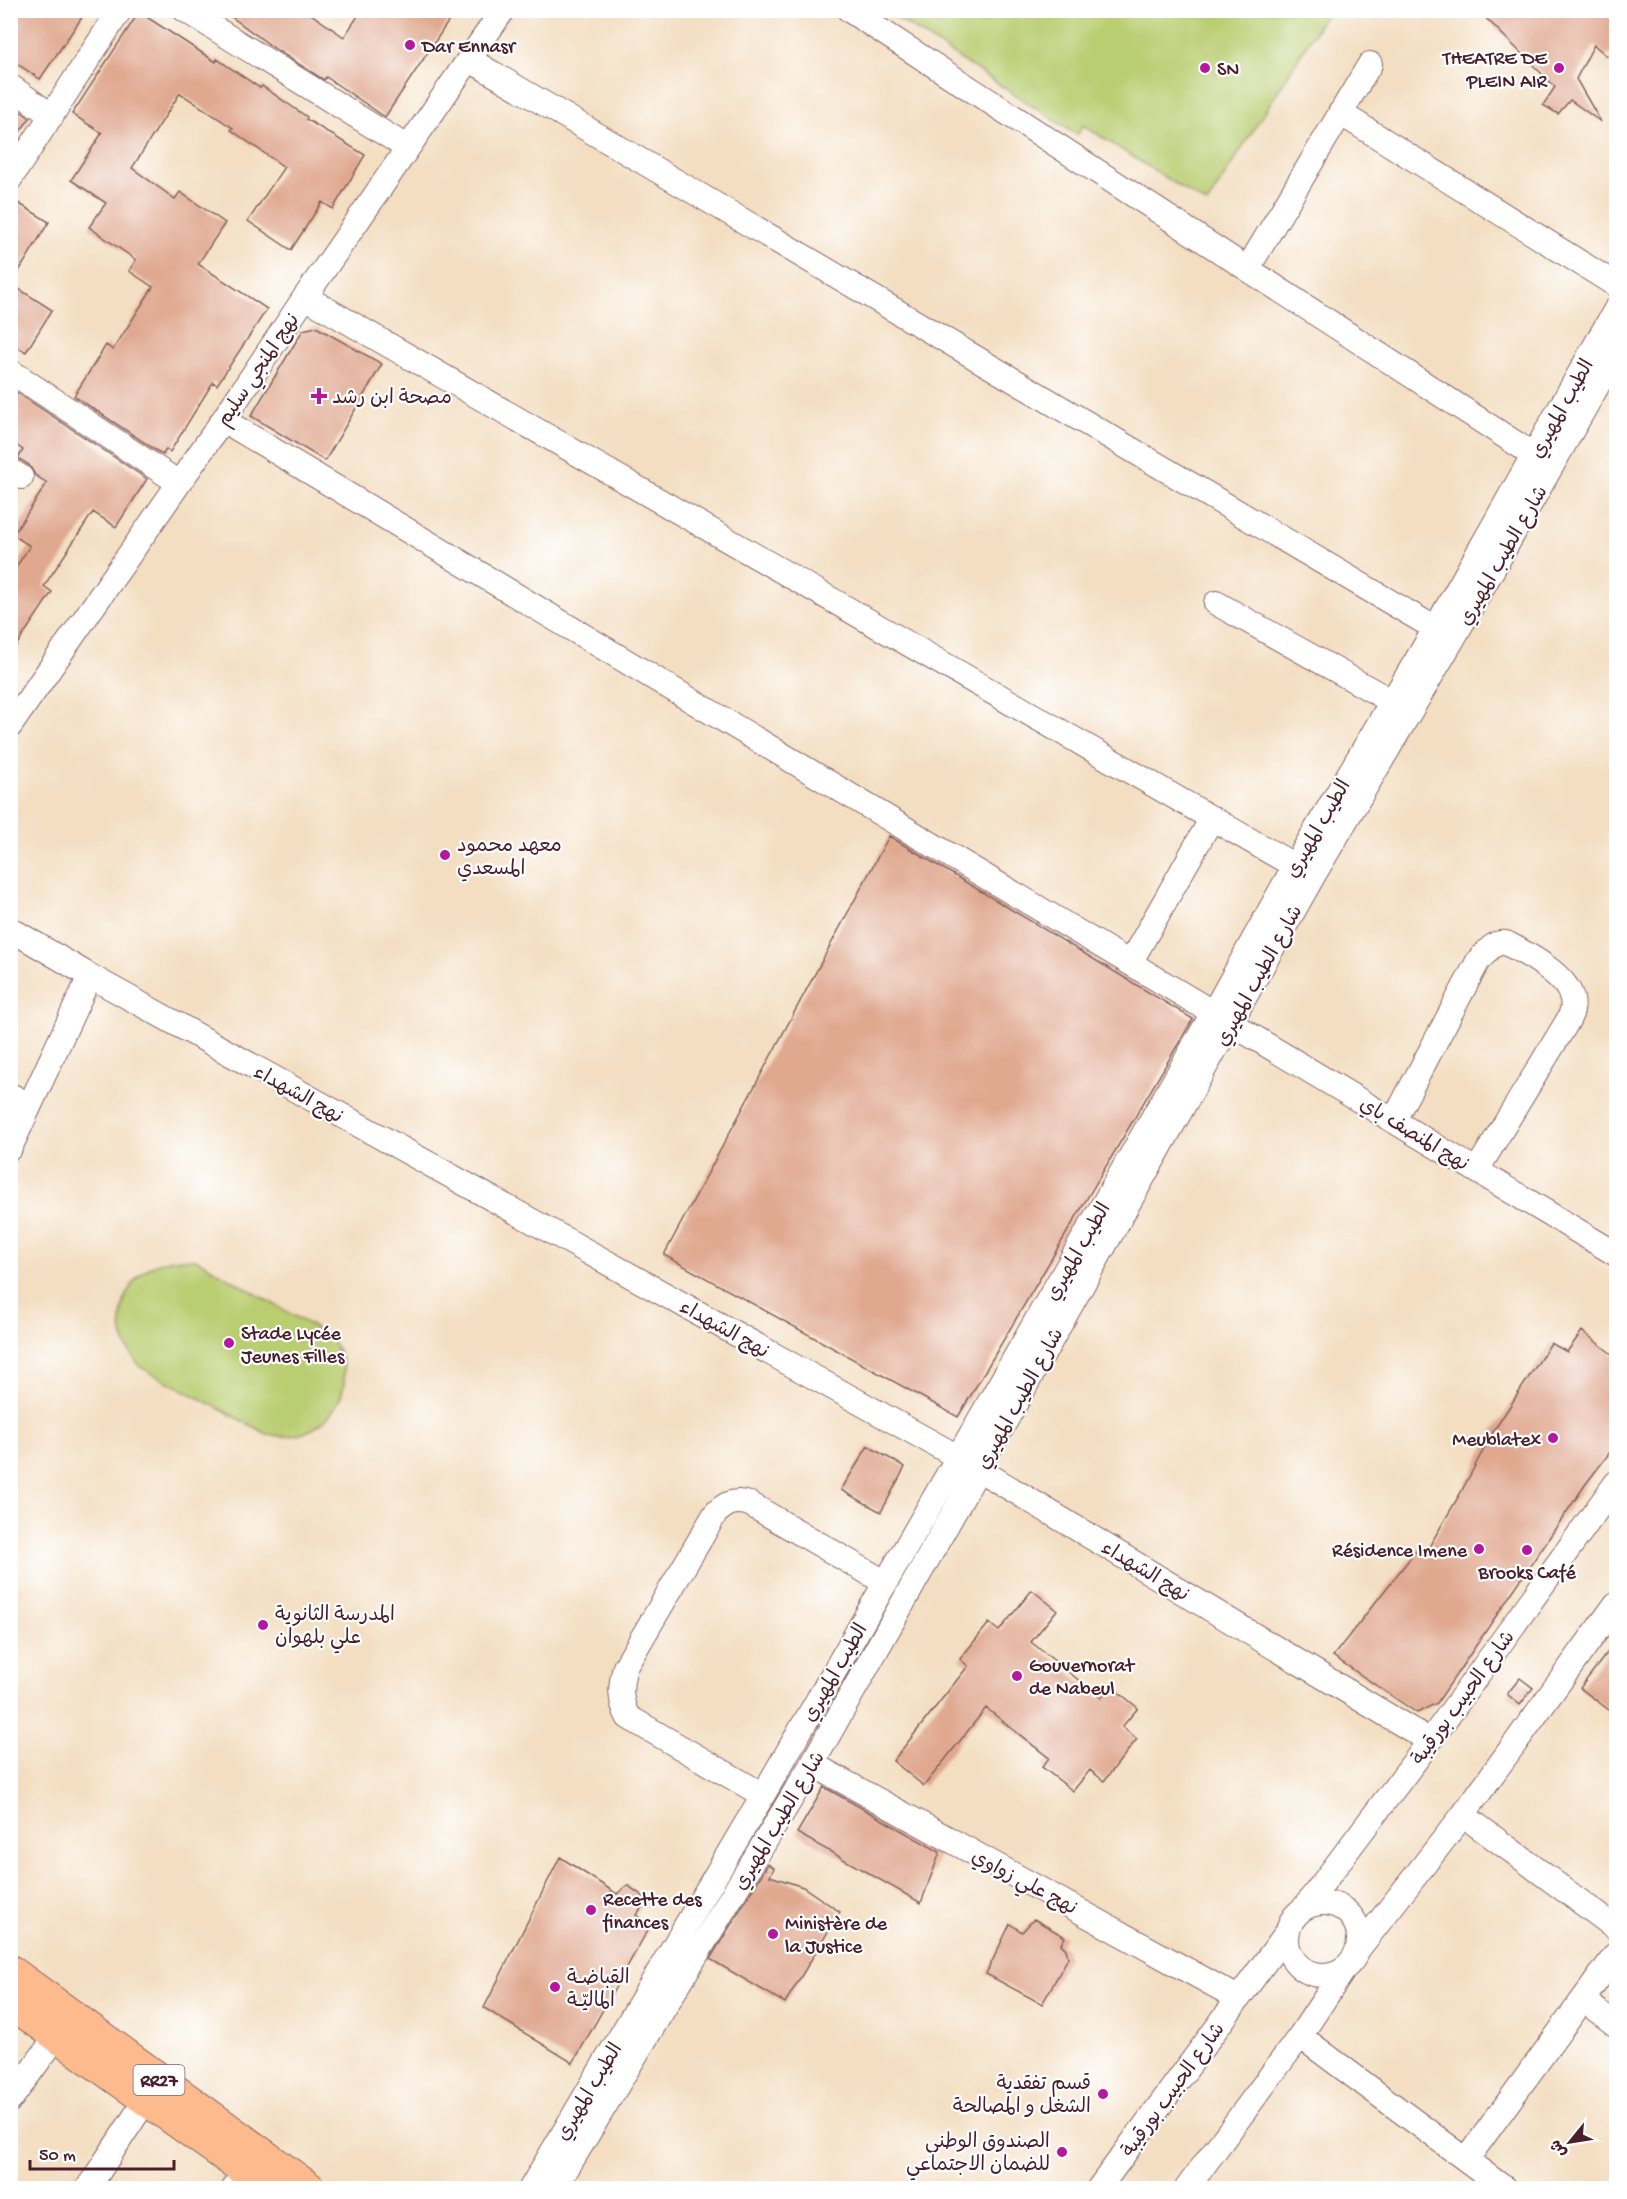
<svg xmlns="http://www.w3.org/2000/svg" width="1627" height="2199" viewBox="0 0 1627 2199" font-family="'Gochi Hand','Playpen Sans Arabic',sans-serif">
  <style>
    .green { fill: #b9cd71; stroke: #82764e; stroke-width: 1.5 }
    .building { fill: #e0a88f }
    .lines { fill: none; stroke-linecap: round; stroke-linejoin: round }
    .minor-casing { stroke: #856260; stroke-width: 26 }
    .major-casing { stroke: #856260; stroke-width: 34 }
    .minor { stroke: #fff; stroke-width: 24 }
    .major { stroke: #fcba8d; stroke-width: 32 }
    .poi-dot { fill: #b5179e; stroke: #fff; stroke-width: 2 }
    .labels { text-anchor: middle; stroke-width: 4.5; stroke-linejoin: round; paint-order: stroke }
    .shield { fill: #fff; stroke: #80626b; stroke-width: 1.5 }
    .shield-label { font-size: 18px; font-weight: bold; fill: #4a1f2b }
    .poi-label { font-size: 20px; fill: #4a1f2b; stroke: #fff; text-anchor: start }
    .street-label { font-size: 20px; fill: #4a1f2b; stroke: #fff }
  </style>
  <rect width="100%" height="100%" fill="#fff"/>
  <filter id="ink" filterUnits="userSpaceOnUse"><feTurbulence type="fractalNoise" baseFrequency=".0167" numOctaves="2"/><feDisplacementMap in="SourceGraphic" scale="12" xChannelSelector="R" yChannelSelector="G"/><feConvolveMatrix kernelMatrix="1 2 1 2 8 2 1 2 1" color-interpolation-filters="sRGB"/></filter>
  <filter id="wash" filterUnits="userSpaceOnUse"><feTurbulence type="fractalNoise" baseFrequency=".008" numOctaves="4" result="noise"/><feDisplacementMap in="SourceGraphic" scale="24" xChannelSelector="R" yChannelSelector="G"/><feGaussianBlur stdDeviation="1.35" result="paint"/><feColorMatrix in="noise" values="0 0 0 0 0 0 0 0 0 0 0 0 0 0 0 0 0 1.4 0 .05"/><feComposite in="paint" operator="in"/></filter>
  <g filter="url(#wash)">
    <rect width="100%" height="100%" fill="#f3dec1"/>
    <path class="green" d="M 886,11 L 1328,11 L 1207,204 L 1083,125 L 1077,135 Z
      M 172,1259 L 196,1259 L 329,1336 C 335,1346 341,1354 343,1366 C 350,1400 324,1432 290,1436 C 283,1437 274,1435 267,1434 L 140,1367 C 136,1361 130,1354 127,1347 C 113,1318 125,1280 154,1265 C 160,1262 167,1261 172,1259 Z"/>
    <g id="blocks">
      <path class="building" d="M 10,10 L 87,10 L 40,79 L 10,59 Z
        M 222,10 L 305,10 L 344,37 L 362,10 L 456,10 L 385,117 L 326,77 L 324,80 L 278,51 Z
        M 1478,10 L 1617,10 L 1617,48 L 1607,56 L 1594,45 L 1576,79 L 1601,122 L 1570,100 L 1558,114 L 1543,105 L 1555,87 Z
        M 139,12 L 216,62 L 217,59 L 260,88 L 262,86 L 307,117 L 306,119 L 365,155 L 333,209 L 322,202 L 291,250 L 248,221 L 284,167 L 231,130 L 233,128 L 180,93 L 132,168 L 175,199 L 180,192 L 225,223 L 198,264 L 267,309 L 217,385 L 213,382 L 170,452 L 166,449 L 163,455 L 74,396 L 106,345 L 113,350 L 153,287 L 129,271 L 136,260 L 89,227 L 106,203 L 71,180 L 102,133 L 72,114 Z
        M 10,104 L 30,118 L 10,145 Z
        M 10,198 L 49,222 L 11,284 L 52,310 L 26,352 L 10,343 Z
        M 316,327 L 382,364 L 325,461 L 251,416 L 303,330 Z
        M 10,388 L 147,479 L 116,527 L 93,512 L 44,586 L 52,592 L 10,655 L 10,576 L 30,546 L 13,535 L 47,483 L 35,475 L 29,465 L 18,458 L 23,450 L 10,441 Z
        M 889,836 L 1193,1019 L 958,1417 L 664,1255 Z
        M 1582,1331 L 1617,1358 L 1617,1443 L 1585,1485 L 1437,1703 L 1417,1713 L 1333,1656 L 1419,1547 L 1426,1552 L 1460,1494 L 1493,1432 L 1551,1343 L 1567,1352 Z
        M 868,1446 L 905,1467 L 881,1512 L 841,1490 Z
        M 1032,1590 L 1057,1610 L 1031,1642 L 1101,1698 L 1111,1686 L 1138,1708 L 1122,1727 L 1137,1739 L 1104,1781 L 1090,1770 L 1073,1791 L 1042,1767 L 1049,1758 L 986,1708 L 924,1786 L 893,1761 L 968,1666 L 960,1659 L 989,1623 L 999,1631 Z
        M 1617,1640 L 1617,1716 L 1580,1688 Z
        M 1520,1678 L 1533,1688 L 1520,1705 L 1507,1694 Z
        M 824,1787 L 940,1852 L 921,1903 L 797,1833 Z
        M 560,1857 L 617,1894 L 627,1885 L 648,1900 L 636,1915 L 650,1926 L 573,2063 L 484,2008 Z
        M 768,1864 L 774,1868 L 770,1876 L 803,1887 L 840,1912 L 785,2003 L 710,1959 Z
        M 1034,1919 L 1065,1937 L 1061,1944 L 1066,1949 L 1068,1958 L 1042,2004 L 986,1974 L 1010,1924 L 1022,1932 Z"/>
    </g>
  </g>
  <g filter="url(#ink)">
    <use href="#blocks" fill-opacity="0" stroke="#856260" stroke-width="1.5"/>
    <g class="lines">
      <g class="minor-casing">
        <path id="minor" d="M 185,10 L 408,148
          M 849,10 L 1546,463
          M 470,60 L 1448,636
          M 10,86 L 52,116
          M 1340,113 L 1616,285
          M 10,179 L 120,10
          M 1248,268 L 1370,64
          M 305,297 L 1307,873
          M 10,371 L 179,483
          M 223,420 L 1616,1254
          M 10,470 L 21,477
          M 1216,603 L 1391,701
          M 10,726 L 223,420 L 305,297 L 503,10
          M 10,929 L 90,976 L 958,1457 L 1430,1741
          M 1130,963 L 1212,818
          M 10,1095 L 30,1105
          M 1394,1120 L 1478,961 C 1486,953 1493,941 1506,943 C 1527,954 1579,980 1572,1010 C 1571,1016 1567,1022 1564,1027 L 1477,1170
          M 10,1148 L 90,976
          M 812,1764 L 1238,1998
          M 763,1795 L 628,1717 C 619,1699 620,1686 625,1667 L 715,1514 C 726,1503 735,1499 750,1504 L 886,1583
          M 1463,1815 L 1616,1928
          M1287 1939a36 36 0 1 1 72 0a36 36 0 1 1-72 0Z
          M 1304,1908 L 1430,1741 L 1616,1483
          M 1359,1948 L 1463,1815 L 1616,1604
          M 1583,2000 L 1616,2025
          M 1300,2036 L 1504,2188
          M 10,2100 L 67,2022
          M 1467,2159 L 1616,1954
          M 88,2188 L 147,2098
          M 234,2188 L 255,2157
          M 531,2188 L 763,1795 L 958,1457 L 1213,1013 L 1295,865 L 1435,629 L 1616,309
          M 555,2188 L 812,1764 L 1313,876 L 1453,639 L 1616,353
          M 1099,2188 L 1288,1931
          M 1187,2188 L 1300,2036 L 1343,1971"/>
      </g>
      <g class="major-casing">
        <path id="major" d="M 10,1971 L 309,2188
          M 10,2002 L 270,2188"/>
      </g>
      <use href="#minor" class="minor"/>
      <use href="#major" class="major"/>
    </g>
  </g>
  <g class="poi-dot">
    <circle cx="410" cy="45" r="6"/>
    <circle cx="1205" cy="68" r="6"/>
    <circle cx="1559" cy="68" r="6"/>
    <path d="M316 387h6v6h6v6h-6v6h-6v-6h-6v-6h6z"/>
    <circle cx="445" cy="855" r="6"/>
    <circle cx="229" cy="1343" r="6"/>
    <circle cx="1553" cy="1438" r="6"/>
    <circle cx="1479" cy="1549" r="6"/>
    <circle cx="1527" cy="1550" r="6"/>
    <circle cx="263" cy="1625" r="6"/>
    <circle cx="1017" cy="1676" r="6"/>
    <circle cx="591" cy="1910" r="6"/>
    <circle cx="773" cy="1934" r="6"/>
    <circle cx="555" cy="1987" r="6"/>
    <circle cx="1103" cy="2094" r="6"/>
    <circle cx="1062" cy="2152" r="6"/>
  </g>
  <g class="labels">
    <rect class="shield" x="133.5" y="2065" width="51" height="30" rx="4.5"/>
    <g class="shield-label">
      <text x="159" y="2086">RR27</text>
    </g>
    <g class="poi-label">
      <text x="422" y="52">Dar Ennasr</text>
      <text x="1547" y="64" text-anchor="end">THEATRE DE<tspan x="1547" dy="23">PLEIN AIR</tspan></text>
      <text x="1217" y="75">SN</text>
      <text x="332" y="403">مصحة ابن رشد</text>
      <text x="457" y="851">معهد محمود<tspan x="457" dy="23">المسعدي</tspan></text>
      <text x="241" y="1339">Stade Lycée<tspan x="241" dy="23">Jeunes Filles</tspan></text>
      <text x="1541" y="1445" text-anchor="end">Meublatex</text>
      <text x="1467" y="1556" text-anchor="end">Résidence Imene</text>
      <text x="1527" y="1578" text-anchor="middle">Brooks Café</text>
      <text x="275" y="1620">المدرسة الثانوية<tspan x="275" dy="23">علي بلهوان</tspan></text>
      <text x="1029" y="1671">Gouvernorat<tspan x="1029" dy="23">de Nabeul</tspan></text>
      <text x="603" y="1905">Recette des<tspan x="603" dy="23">finances</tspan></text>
      <text x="785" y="1929">Ministère de<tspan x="785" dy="23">la Justice</tspan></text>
      <text x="567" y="1983">القباضـة<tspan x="567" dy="23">الماليّـة</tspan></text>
      <text x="1091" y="2089" text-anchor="end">قسم تفقدية<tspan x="1091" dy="23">الشغل و المصالحة</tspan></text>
      <text x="1050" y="2147" text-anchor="end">الصندوق الوطني<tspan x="1050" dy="23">للضمان الاجتماعي</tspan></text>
    </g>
    <g class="street-label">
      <text transform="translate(257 369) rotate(-56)" y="7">نهج المنجي سليم</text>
      <text transform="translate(1561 408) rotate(-61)" y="7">الطيب المهيري</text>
      <text transform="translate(1502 555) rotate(-60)" y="7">شارع الطيب المهيري</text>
      <text transform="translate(1317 828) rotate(-60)" y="7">الطيب المهيري</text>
      <text transform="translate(1258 975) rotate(-61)" y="7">شارع الطيب المهيري</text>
      <text transform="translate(299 1093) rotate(29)" y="7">نهج الشهداء</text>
      <text transform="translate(1415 1133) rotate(31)" y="7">نهج المنصف باي</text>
      <text transform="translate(1077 1251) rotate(-60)" y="7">الطيب المهيري</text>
      <text transform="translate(725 1328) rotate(29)" y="7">نهج الشهداء</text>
      <text transform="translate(1019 1398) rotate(-61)" y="7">شارع الطيب المهيري</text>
      <text transform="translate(1146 1570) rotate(31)" y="7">نهج الشهداء</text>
      <text transform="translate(834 1672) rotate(-60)" y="7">الطيب المهيري</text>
      <text transform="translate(1462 1697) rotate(-54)" y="7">شارع الحبيب بورقيبة</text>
      <text transform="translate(778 1820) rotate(-59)" y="7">شارع الطيب المهيري</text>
      <text transform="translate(1025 1881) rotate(28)" y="7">نهج علي زواوي</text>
      <text transform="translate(1172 2089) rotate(-54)" y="7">شارع الحبيب بورقيبة</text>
      <text transform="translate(588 2091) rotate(-59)" y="7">الطيب المهيري</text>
    </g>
  </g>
  <rect width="1627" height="2199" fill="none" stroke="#fff" stroke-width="36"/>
  <g transform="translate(1570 2142) rotate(240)" stroke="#ffffff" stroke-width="4.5" paint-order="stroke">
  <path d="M0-4.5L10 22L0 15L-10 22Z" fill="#4a1f2b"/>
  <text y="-9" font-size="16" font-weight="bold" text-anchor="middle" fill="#4a1f2b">ش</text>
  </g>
  <path d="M30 2160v9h144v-9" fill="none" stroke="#4a1f2b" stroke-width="3"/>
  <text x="39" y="2160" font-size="18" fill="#4a1f2b" stroke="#ffffff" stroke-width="4.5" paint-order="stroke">50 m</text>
</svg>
